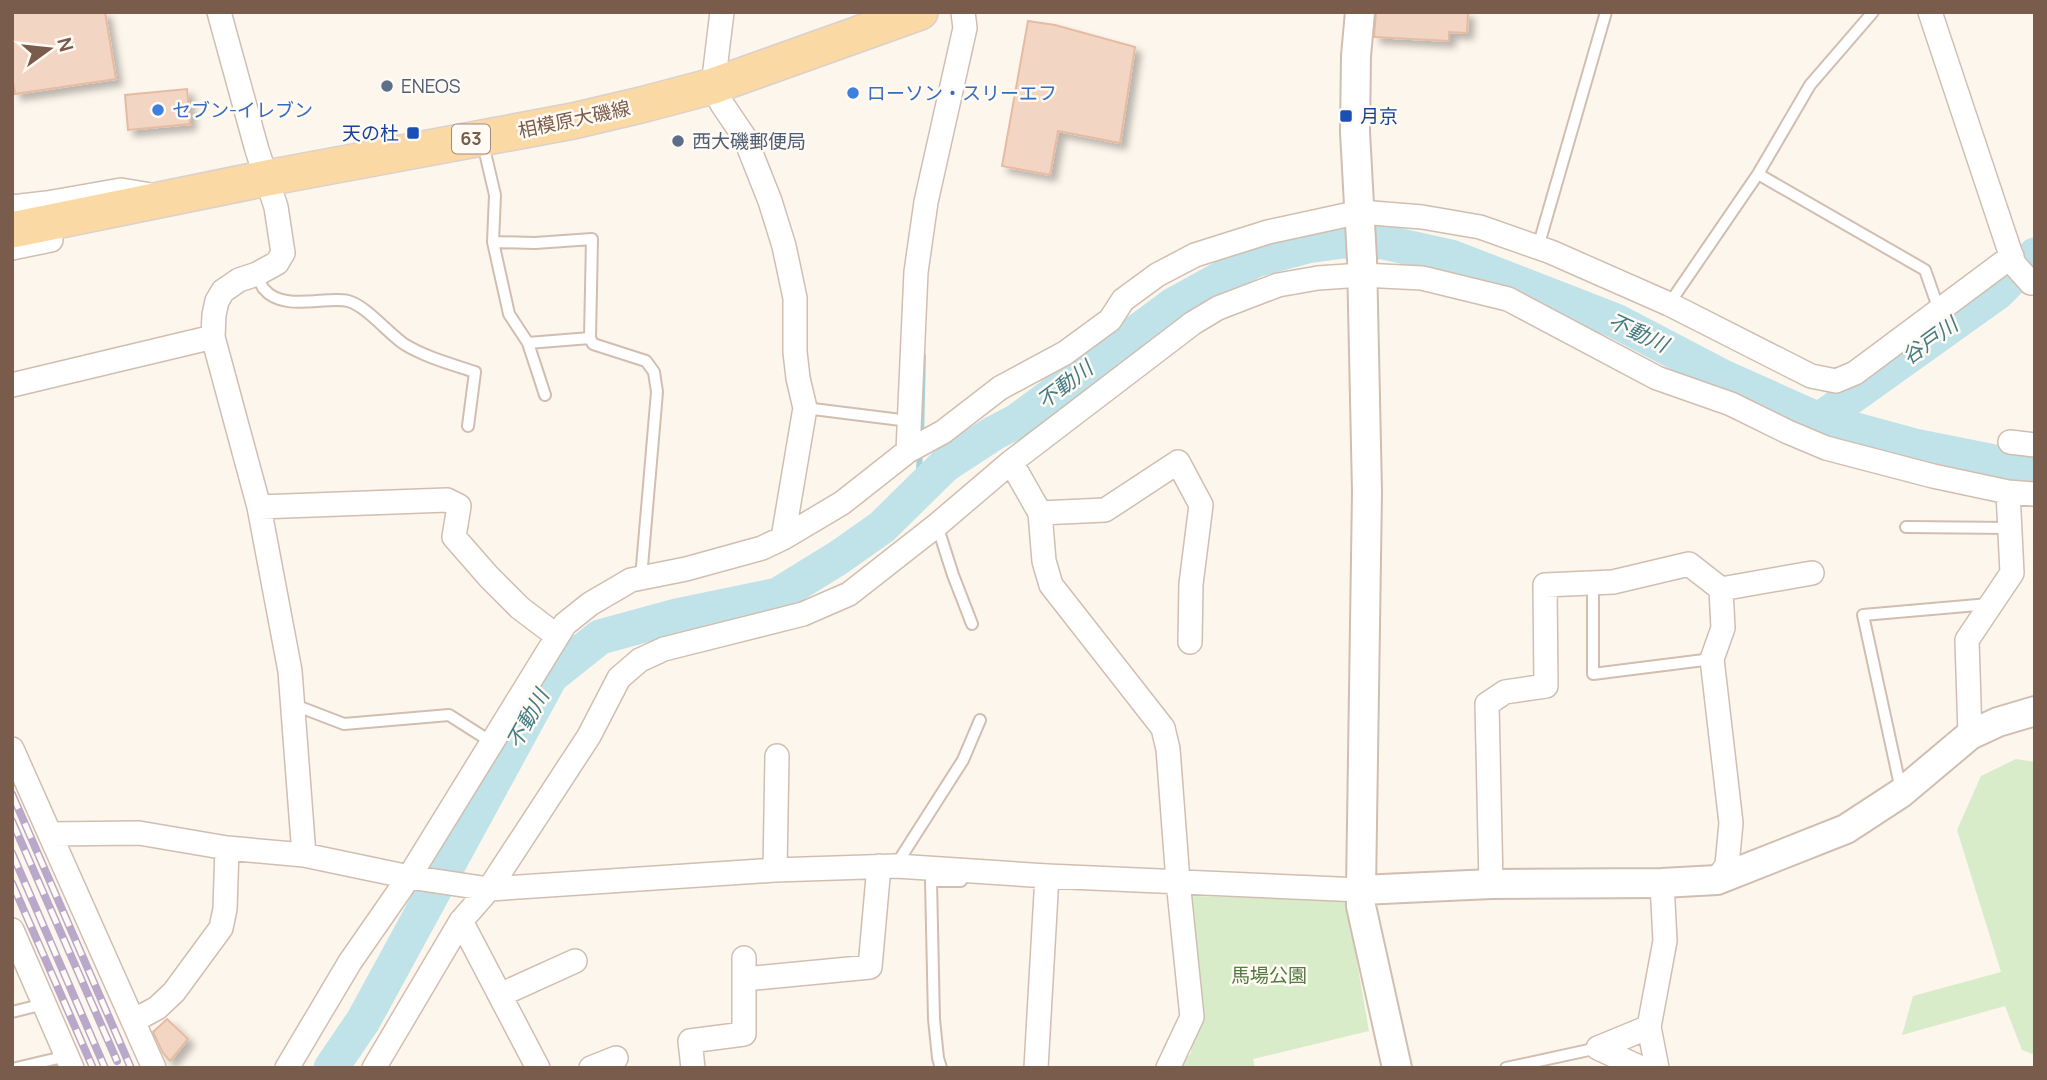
<svg xmlns="http://www.w3.org/2000/svg" width="2047" height="1080" viewBox="0 0 2047 1080" font-family="Manrope,'Noto Sans JP',sans-serif">
  <style>
    .green { fill: #d8ecc9 }
    .lines { fill: none; stroke-linecap: round; stroke-linejoin: round }
    .stream { stroke: #a5d3da; stroke-width: 6 }
    .river { stroke: #bfe3e8; stroke-width: 35 }
    .building { fill: #f3d5c3; stroke: #e6bba3; stroke-width: 2; filter: url(#shadow) }
    .service-casing { stroke: #d1beb0; stroke-width: 14 }
    .minor-casing { stroke: #d1beb0; stroke-width: 26 }
    .tertiary-casing { stroke: #d1beb0; stroke-width: 32 }
    .primary-casing { stroke: #dad1cd; stroke-width: 38 }
    .service { stroke: #fff; stroke-width: 10 }
    .minor { stroke: #fff; stroke-width: 23 }
    .tertiary { stroke: #fff; stroke-width: 28 }
    .primary { stroke: #fbd9a5; stroke-width: 35 }
    .rail-casing { stroke: #b9a8c9; stroke-width: 8 }
    .rail { stroke: #fffaf3; stroke-width: 5; stroke-dasharray: 16; stroke-linecap: butt }
    .service-dot { fill: #5c6f8a; stroke: #fffaf3; stroke-width: 2.5 }
    .shop-dot { fill: #3f7fe0; stroke: #fffaf3; stroke-width: 2.5 }
    .transit-dot { fill: #1a4fb4; stroke: #fffaf3; stroke-width: 2.5 }
    .labels { text-anchor: middle; stroke-width: 5; stroke-linejoin: round; paint-order: stroke }
    .shield { fill: #fffaf3; stroke: #a28b7f; stroke-width: 2 }
    .shield-label { font-size: 18px; font-weight: bold; fill: #7a5c4d }
    .service-label { font-size: 19px; fill: #4e5e75; stroke: #fffaf3; text-anchor: start }
    .shop-label { font-size: 19px; fill: #366cbe; stroke: #fffaf3; text-anchor: start }
    .transit-label { font-size: 19px; fill: #164399; stroke: #fffaf3; text-anchor: start }
    .street-label { font-size: 19px; fill: #7a5c4d; stroke: #fffaf3 }
    .park-label { font-size: 19px; fill: #537a41; stroke: #fffaf3 }
    .water-label { font-size: 21px; font-style: italic; fill: #437c86; stroke: #fffaf3 }
  </style>
  <defs>
    <filter id="shadow"><feDropShadow dx="6" dy="6" stdDeviation="3.5" flood-color="#0004"/></filter>
  </defs>
  <rect width="100%" height="100%" fill="#fdf6ec"/>
  <path class="green" d="M 2016,759 L 2035,762 L 2035,1055 L 2022,1050 L 2005,1006 L 1902,1035 L 1913,996 L 2001,972 L 1957,830 L 1981,776 Z
    M 1190,896 L 1346,899 L 1369,1031 L 1253,1059 L 1255,1068 L 1177,1068 L 1191,1053 L 1192,1017 Z"/>
  <g class="lines">
    <path class="stream" d="M 921,439 L 923,356
      M 918,492 L 920,450"/>
    <path class="river" d="M 1819,420 L 1998,292 L 2035,255
      M 331,1068 L 363,1021 L 551,676 L 600,637 L 677,616 L 778,595 L 838,558 L 882,527 L 945,465 L 994,433 L 1017,421 L 1173,305 L 1255,260 L 1307,246 L 1343,241 L 1383,242 L 1451,257 L 1616,321 L 1723,377 L 1819,420 L 1914,446 L 2035,470"/>
  </g>
  <path class="building" d="M 12,12 L 105,12 L 116,79 L 15,94 L 12,76 Z
    M 1376,12 L 1468,12 L 1467,33 L 1449,32 L 1449,41 L 1374,37 Z
    M 1028,21 L 1055,25 L 1135,47 L 1120,143 L 1058,131 L 1050,175 L 1002,166 Z
    M 187,89 L 190,124 L 128,130 L 125,95 Z
    M 167,1019 L 188,1039 L 170,1061 L 163,1053 L 153,1032 Z"/>
  <g class="lines">
    <g class="service-casing">
      <path id="service" d="M 483,144 L 495,195 L 493,242 L 509,314 L 528,343 L 545,395
        M 1758,174 L 1925,270 L 1939,310
        M 493,242 L 535,243 L 592,239 L 590,338 L 528,343
        M 1538,247 L 1606,12
        M 257,274 C 259,278 261,286 264,289 C 282,312 326,296 348,301 C 365,305 388,333 404,344 C 425,357 451,364 475,372 L 468,426
        M 1669,304 L 1758,174 L 1810,85 L 1873,12
        M 590,338 L 593,344 L 646,361 L 654,372 L 657,392 L 641,578
        M 805,408 L 909,421
        M 937,525 L 953,575 L 972,624
        M 1906,527 L 2010,528
        M 1593,583 L 1593,674 L 1712,659
        M 292,704 L 344,724 L 449,715 L 493,743
        M 1901,790 L 1863,615 L 1989,604
        M 896,865 L 963,760 L 980,720
        M 12,1012 L 44,1004
        M 16,1068 L 67,1056
        M 941,1068 L 938,1058 L 934,1019 L 931,881 L 961,881
        M 1506,1068 L 1598,1048"/>
    </g>
    <g class="minor-casing">
      <path id="minor" d="M 963,12 L 965,28 L 926,202 L 916,272 L 908,451 L 943,432 L 1000,388 L 1065,353 L 1110,320 L 1123,300 L 1157,275 L 1195,255 L 1268,232 L 1360,212 L 1422,217 L 1480,227 L 1551,252 L 1669,304 L 1811,376 L 1836,381 L 1855,373 L 2012,256
        M 1930,12 L 2014,264 L 2031,283 L 2035,280
        M 12,207 L 47,203 L 121,190 L 151,195
        M 12,248 L 51,240
        M 213,337 L 214,315 L 217,301 L 223,291 L 239,280 L 257,274 L 277,263 L 283,253 L 276,207 L 257,150 L 219,12
        M 12,385 L 213,337 L 259,507 L 447,500 L 459,506 L 454,537 L 489,577 L 520,608 L 557,636
        M 2010,442 L 2035,445
        M 1011,462 L 1040,513 L 1044,561 L 1051,585 L 1163,728 L 1168,749 L 1178,881 L 1192,1017 L 1168,1068
        M 259,507 L 290,671 L 304,855
        M 1040,513 L 1105,510 L 1178,462 L 1201,505 L 1191,584 L 1190,642
        M 783,538 L 842,503 L 908,451
        M 1970,735 L 1967,640 L 2012,573 L 2008,492
        M 12,749 L 154,1068
        M 50,834 L 139,833 L 227,848 L 304,855 L 409,877 L 489,889 L 775,870 L 896,866 L 1047,876 L 1361,890
        M 775,870 L 777,756
        M 1717,880 L 1727,865 L 1731,823 L 1712,659 L 1723,628 L 1721,589
        M 1491,884 L 1487,704 L 1505,692 L 1546,686 L 1545,585 L 1613,582 L 1689,564 L 1721,589 L 1812,573
        M 461,921 L 538,1068
        M 12,930 L 72,1068
        M 745,979 L 870,967 L 879,866
        M 500,995 L 575,961
        M 133,1021 L 157,1008 L 174,992 L 221,928 L 225,909 L 227,848
        M 1598,1048 L 1649,1027
        M 1598,1048 L 1641,1068
        M 287,1068 L 350,962 L 409,877 L 565,624 L 590,604 L 631,580 L 686,569 L 762,548 L 783,538 L 805,408 L 798,378 L 795,352 L 795,298 L 784,246 L 770,201 L 745,138 L 722,104 L 713,86 L 722,12
        M 374,1068 L 461,921 L 489,889 L 589,736 L 619,678 L 640,660 L 664,649 L 803,614 L 849,594 L 937,525 L 1011,462 L 1193,323 L 1218,308 L 1278,285 L 1318,278 L 1362,275 L 1422,278 L 1508,299 L 1657,378 L 1731,404 L 1788,432 L 1826,448 L 1933,476 L 2008,492 L 2035,494
        M 591,1068 L 616,1058
        M 693,1068 L 690,1041 L 744,1034 L 744,958
        M 1036,1068 L 1047,876
        M 1657,1068 L 1649,1027 L 1665,941 L 1662,883"/>
    </g>
    <g class="tertiary-casing">
      <path id="tertiary" d="M 1360,12 L 1356,56 L 1355,132 L 1362,259 L 1367,492 L 1361,890 L 1361,906 L 1397,1068
        M 1361,890 L 1491,884 L 1662,883 L 1717,880 L 1846,829 L 1901,793 L 1970,735 L 1998,722 L 2035,711"/>
    </g>
    <g class="primary-casing">
      <path id="primary" d="M 12,230 L 267,178 L 573,121 L 641,105 L 713,86 L 920,12"/>
    </g>
    <use href="#service" class="service"/>
    <use href="#minor" class="minor"/>
    <use href="#tertiary" class="tertiary"/>
    <use href="#primary" class="primary"/>
    <g class="rail-casing">
      <path id="rail" d="M 12,794 L 131,1068
        M 12,821 L 117,1061
        M 12,853 L 105,1068
        M 12,883 L 93,1068"/>
    </g>
    <use href="#rail" class="rail"/>
  </g>
  <g class="service-dot">
    <circle cx="387" cy="86" r="7"/>
    <circle cx="678" cy="141" r="7"/>
  </g>
  <g class="shop-dot">
    <circle cx="853" cy="93" r="7"/>
    <circle cx="158" cy="110" r="7"/>
  </g>
  <g class="transit-dot">
    <rect x="1339" y="109" width="14" height="14" rx="3.5"/>
    <rect x="406" y="126" width="14" height="14" rx="3.5"/>
  </g>
  <g class="labels">
    <rect class="shield" x="452" y="124.5" width="38" height="29" rx="5"/>
    <g class="shield-label">
      <text x="471" y="145">63</text>
    </g>
    <g class="service-label">
      <text x="401" y="93">ENEOS</text>
      <text x="692" y="148">西大磯郵便局</text>
    </g>
    <g class="shop-label">
      <text x="867" y="100">ローソン・スリーエフ</text>
      <text x="172" y="117">セブン-イレブン</text>
    </g>
    <g class="transit-label">
      <text x="1360" y="123">月京</text>
      <text x="399" y="140" text-anchor="end">天の杜</text>
    </g>
    <g class="street-label">
      <text transform="translate(574 119) rotate(-12)" y="7">相模原大磯線</text>
    </g>
    <g class="park-label">
      <text x="1269" y="982">馬場公園</text>
    </g>
    <g class="water-label">
      <text transform="translate(1638 333) rotate(25)" y="7">不動川</text>
      <text transform="translate(1930 341) rotate(-36)" y="7">谷戸川</text>
      <text transform="translate(1065 385) rotate(-37)" y="7">不動川</text>
      <text transform="translate(528 719) rotate(-61)" y="7">不動川</text>
    </g>
  </g>
  <rect width="2047" height="1080" fill="none" stroke="#7a5c4d" stroke-width="28"/>
  <g transform="translate(49 49) rotate(75)" stroke="#fffaf3" stroke-width="5" paint-order="stroke">
  <path d="M0-5L12 26L0 18L-12 26Z" fill="#7a5c4d"/>
  <text y="-10" font-size="19" font-weight="bold" text-anchor="middle" fill="#7a5c4d">N</text>
  </g>
</svg>
